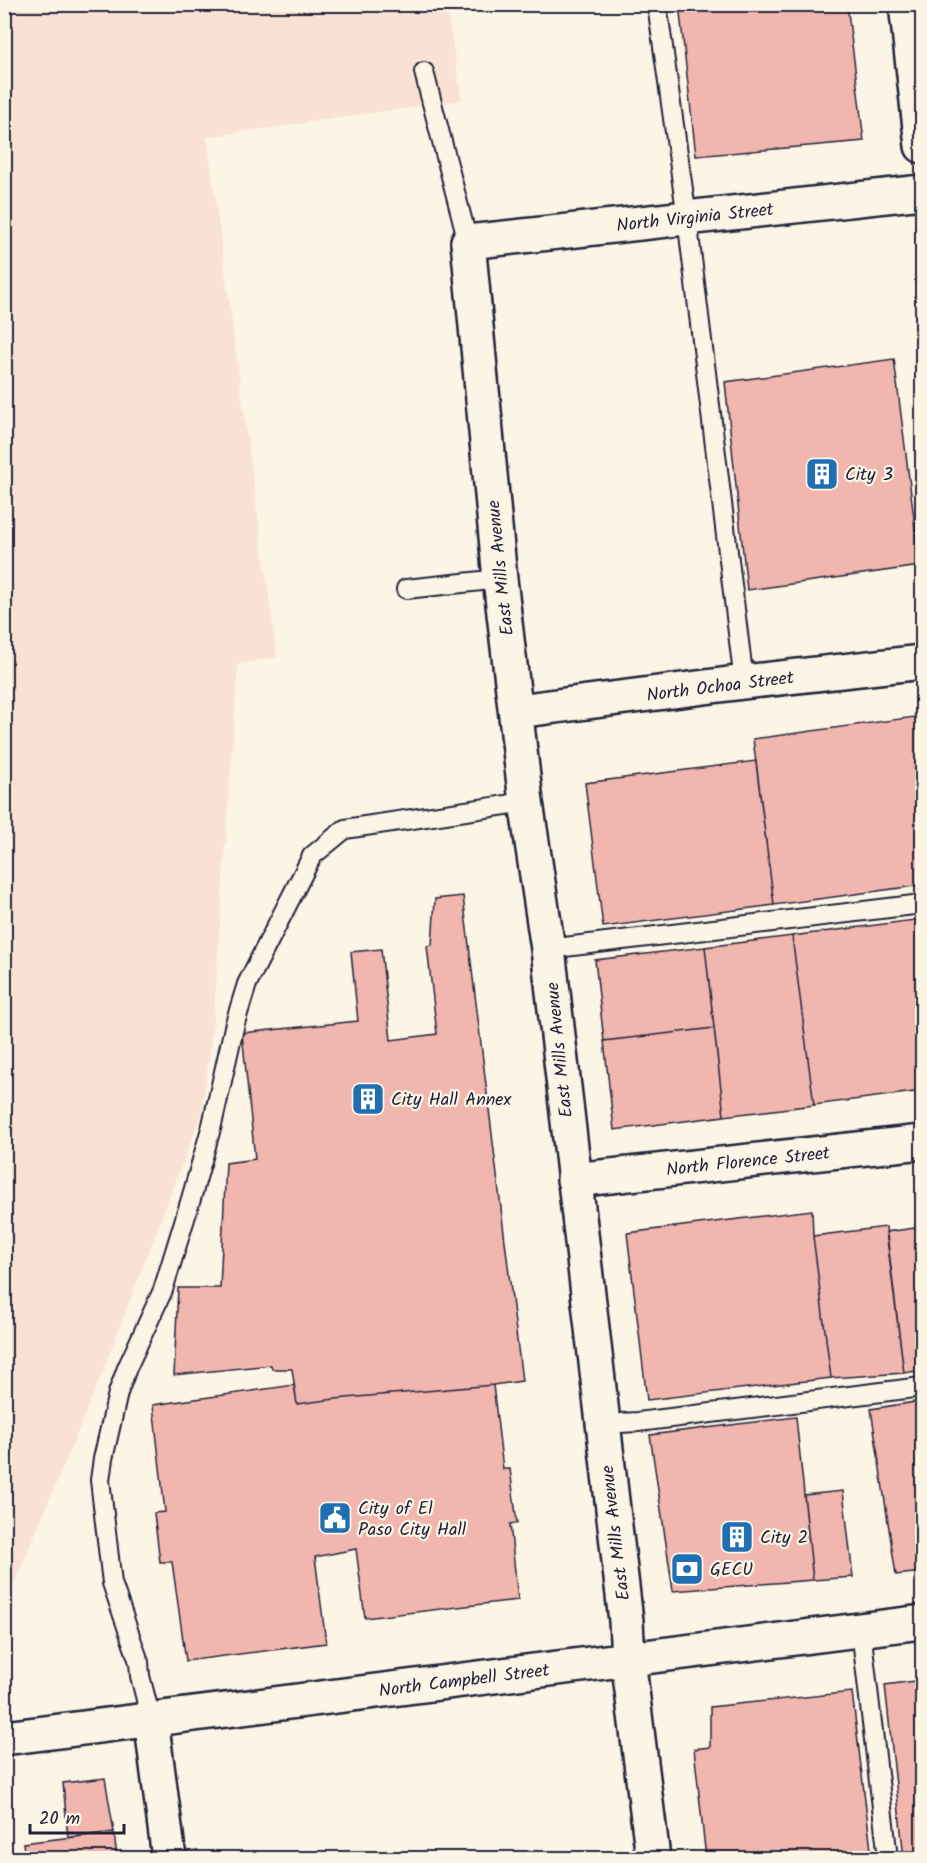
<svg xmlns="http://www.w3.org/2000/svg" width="927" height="1863" viewBox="0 0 927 1863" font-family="Kalam,sans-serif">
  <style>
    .built { fill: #f9e2d4 }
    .building { fill: #f1b6ae; stroke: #22223b; stroke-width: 1.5 }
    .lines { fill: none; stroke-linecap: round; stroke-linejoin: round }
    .lane-casing { stroke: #22223b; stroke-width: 22 }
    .street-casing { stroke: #22223b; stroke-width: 38 }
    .secondary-casing { stroke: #22223b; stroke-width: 38 }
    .lane { stroke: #fcf5e5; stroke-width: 18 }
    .street { stroke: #fcf5e5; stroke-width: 33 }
    .secondary { stroke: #fcf5e5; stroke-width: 33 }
    .labels { text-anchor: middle; stroke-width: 4.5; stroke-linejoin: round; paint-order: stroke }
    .street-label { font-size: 18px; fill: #22223b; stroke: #fcf5e5 }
    .poi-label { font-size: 18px; fill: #22223b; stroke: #fcf5e5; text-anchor: start }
  </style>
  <rect width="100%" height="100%" fill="#fcf5e5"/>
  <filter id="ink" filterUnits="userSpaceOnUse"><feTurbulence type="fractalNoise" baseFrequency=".0167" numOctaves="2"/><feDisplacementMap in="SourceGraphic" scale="12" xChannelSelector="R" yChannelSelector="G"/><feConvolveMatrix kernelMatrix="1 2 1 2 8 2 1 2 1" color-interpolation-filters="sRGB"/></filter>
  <g filter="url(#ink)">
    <path class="built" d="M 5,5 L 446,5 L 462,100 L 207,137 L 277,657 L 238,664 L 214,1014 L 202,1113 L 99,1381 L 5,1606 Z"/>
    <path class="building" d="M 679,4 L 847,4 L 864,141 L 696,156 Z
      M 894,359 L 920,566 L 747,590 L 725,382 Z
      M 922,716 L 922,885 L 774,905 L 753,739 Z
      M 756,761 L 774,905 L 603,927 L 585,783 Z
      M 463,896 L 522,1381 L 493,1385 L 335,1399 L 297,1404 L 292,1369 L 272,1369 L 271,1365 L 174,1375 L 178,1288 L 220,1288 L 226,1163 L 255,1159 L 242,1033 L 358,1021 L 351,952 L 381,949 L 391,1040 L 437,1034 L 427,946 L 432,945 L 435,899 Z
      M 922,919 L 922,1091 L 814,1105 L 792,936 Z
      M 792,936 L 814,1105 L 724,1116 L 705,947 Z
      M 705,947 L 714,1028 L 604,1041 L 595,960 Z
      M 714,1028 L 724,1116 L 614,1130 L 604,1041 Z
      M 812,1210 L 813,1236 L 831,1378 L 647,1400 L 627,1233 Z
      M 886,1227 L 904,1373 L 831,1378 L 813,1236 Z
      M 922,1227 L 922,1370 L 904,1373 L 886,1232 Z
      M 294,1385 L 297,1404 L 335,1399 L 493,1385 L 503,1469 L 510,1469 L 517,1523 L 510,1524 L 518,1600 L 365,1618 L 356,1549 L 315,1557 L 326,1643 L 186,1661 L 172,1562 L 160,1562 L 154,1513 L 165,1512 L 153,1405 Z
      M 922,1401 L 922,1572 L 896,1575 L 871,1409 Z
      M 796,1417 L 813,1580 L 673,1591 L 650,1435 Z
      M 843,1491 L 853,1577 L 813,1580 L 804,1495 Z
      M 922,1680 L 922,1858 L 904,1858 L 885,1685 Z
      M 852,1692 L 872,1858 L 706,1858 L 694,1749 L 710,1747 L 710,1707 Z
      M 105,1778 L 114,1832 L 68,1838 L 63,1783 Z
      M 114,1832 L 117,1858 L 25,1858 L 23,1843 Z"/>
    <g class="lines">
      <g class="lane-casing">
        <path id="lane" d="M 657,4 L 687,218 L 744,682
          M 424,72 L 468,242
          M 406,589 L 500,579
          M 548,949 L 922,904
          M 602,1424 L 638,1422 L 922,1387
          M 861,1630 L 888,1858
          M 151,1719 L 140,1676 L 139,1662 L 112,1583 L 100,1480 L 103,1459 L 118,1393 L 127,1368 L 163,1290 L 191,1199 L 212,1125 L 235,1023 L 247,984 L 312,856 L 345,829 L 526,802"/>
      </g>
      <g class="street-casing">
        <path id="street" d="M 468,242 L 922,192
          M 517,711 L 744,682 L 922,662
          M 574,1180 L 922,1142"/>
      </g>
      <g class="secondary-casing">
        <path id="secondary" d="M 906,4 L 922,146
          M 468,242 L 500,579 L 526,802 L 548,949 L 626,1621 L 628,1659 L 653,1858
          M 151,1719 L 169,1858
          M 4,1738 L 922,1622"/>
      </g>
      <use href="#lane" class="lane"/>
      <use href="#street" class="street"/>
      <use href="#secondary" class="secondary"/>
    </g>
  </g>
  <defs>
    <g id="building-square" transform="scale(1.725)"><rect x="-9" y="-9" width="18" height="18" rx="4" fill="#1f6fb2" stroke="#fcf5e5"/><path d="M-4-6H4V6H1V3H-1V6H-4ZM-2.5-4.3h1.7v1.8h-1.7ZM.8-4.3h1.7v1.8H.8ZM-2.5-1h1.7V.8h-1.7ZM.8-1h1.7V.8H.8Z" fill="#fff"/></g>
    <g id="civic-square" transform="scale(1.725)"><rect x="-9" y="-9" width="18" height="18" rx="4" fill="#1f6fb2" stroke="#fcf5e5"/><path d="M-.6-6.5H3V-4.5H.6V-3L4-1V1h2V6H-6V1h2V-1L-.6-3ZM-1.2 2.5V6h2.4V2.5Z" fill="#fff"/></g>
    <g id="bank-square" transform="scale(1.725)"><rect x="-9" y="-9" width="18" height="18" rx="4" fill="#1f6fb2" stroke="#fcf5e5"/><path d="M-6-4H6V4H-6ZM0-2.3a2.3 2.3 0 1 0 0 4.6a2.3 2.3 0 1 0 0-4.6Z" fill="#fff"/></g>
  </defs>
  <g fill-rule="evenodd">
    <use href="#building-square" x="822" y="474"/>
    <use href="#building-square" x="368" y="1099"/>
    <use href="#civic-square" x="335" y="1518"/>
    <use href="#building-square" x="737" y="1537"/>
    <use href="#bank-square" x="687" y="1569"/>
  </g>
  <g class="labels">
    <g class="street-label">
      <text transform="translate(695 217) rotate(-6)" y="6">North Virginia Street</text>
      <text transform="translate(500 568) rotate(-96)" y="6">East Mills Avenue</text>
      <text transform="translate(720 686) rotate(-7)" y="6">North Ochoa Street</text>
      <text transform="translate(559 1050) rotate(-96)" y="6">East Mills Avenue</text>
      <text transform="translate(748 1161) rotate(-6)" y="6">North Florence Street</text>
      <text transform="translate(615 1533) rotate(-97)" y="6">East Mills Avenue</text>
      <text transform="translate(464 1680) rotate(-7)" y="6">North Campbell Street</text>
    </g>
    <g class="poi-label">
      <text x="845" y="480">City 3</text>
      <text x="391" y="1105">City Hall Annex</text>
      <text x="358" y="1514">City of El<tspan x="358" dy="21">Paso City Hall</tspan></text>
      <text x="760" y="1543">City 2</text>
      <text x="710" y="1575">GECU</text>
    </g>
  </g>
  <rect width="927" height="1863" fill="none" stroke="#fcf5e5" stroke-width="24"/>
  <rect x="12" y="12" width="903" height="1839" fill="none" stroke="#22223b" stroke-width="2" filter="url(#ink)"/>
  <path d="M30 1824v9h94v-9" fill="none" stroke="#22223b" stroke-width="3"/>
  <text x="39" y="1824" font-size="18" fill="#22223b" stroke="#fcf5e5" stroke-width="4.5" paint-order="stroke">20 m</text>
</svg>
